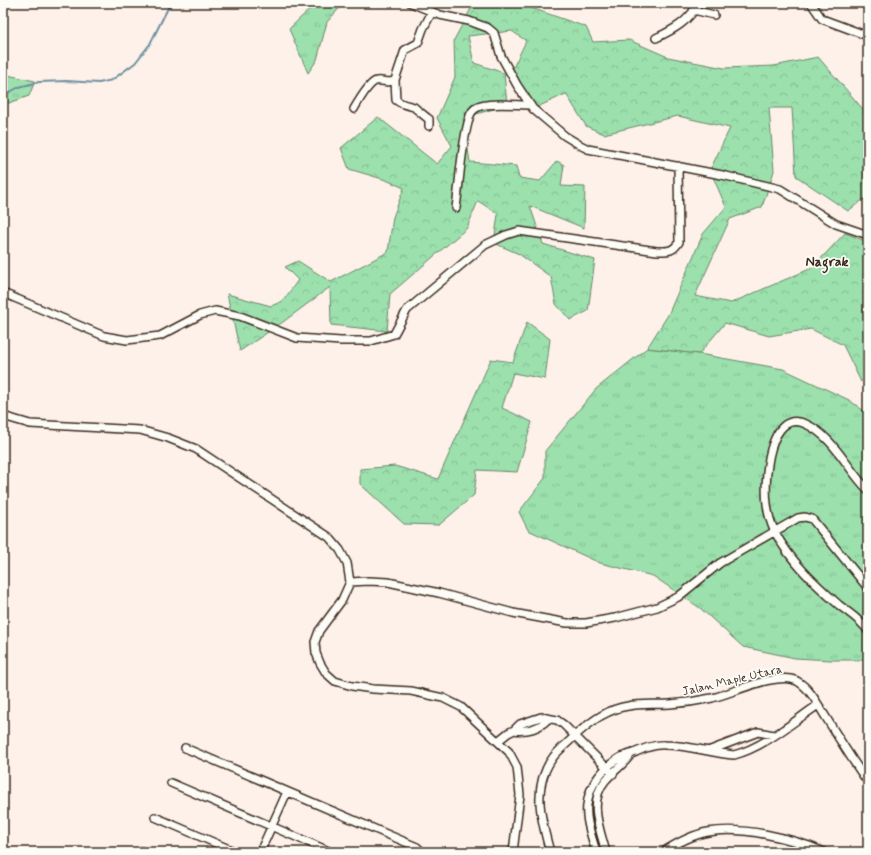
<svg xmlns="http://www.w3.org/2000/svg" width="871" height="855" viewBox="0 0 871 855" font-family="Mynerve,sans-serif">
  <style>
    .grass { fill: url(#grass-tufts); stroke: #6b8566 }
    .forest { fill: url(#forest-crowns); stroke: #6b8566 }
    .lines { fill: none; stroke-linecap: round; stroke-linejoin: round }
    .stream { stroke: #6f8f9e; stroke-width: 2 }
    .minor-casing { stroke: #3b2a1e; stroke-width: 10 }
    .minor { stroke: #fdfcf7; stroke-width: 7 }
    .labels { text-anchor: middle; stroke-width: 3.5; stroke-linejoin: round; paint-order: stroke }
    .street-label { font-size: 12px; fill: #3b2a1e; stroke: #fdfcf7 }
    .quarter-label { font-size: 14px; font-weight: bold; fill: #3b2a1e; stroke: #fdfcf7 }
  </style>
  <defs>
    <pattern id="grass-tufts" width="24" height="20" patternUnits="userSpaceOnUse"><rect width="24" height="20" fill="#9be0ad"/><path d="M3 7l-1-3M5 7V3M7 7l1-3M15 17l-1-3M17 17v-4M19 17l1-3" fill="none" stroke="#86c094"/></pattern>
    <pattern id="forest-crowns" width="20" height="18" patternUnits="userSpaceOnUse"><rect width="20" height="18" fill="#9be0ad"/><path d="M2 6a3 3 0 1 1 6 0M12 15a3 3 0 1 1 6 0" fill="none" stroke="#86c094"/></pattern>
  </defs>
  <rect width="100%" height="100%" fill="#fdf1ea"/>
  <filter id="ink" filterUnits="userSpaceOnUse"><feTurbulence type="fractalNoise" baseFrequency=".025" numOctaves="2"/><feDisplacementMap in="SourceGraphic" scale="8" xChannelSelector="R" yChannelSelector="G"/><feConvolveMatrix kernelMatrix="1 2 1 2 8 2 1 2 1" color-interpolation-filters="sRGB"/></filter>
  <g filter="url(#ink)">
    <path class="grass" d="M 316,3 L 344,3 L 327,22 L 317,60 L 308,73 L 289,29 Z
      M 3,74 L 35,81 L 29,96 L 3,105 Z
      M 647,348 L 699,354 L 783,369 L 849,400 L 868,414 L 868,660 L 831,660 L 795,658 L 743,647 L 700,608 L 653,576 L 600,563 L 528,530 L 519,512 L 545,478 L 545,451 L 596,389 Z"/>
    <path class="forest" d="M 474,3 L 517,3 L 586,27 L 593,42 L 629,40 L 668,57 L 724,68 L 774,66 L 818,57 L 868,115 L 868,196 L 848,211 L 796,176 L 792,108 L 769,108 L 774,171 L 762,207 L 730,219 L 695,296 L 731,303 L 812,268 L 845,233 L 868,242 L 868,373 L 861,382 L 843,345 L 811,329 L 769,336 L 725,323 L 699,354 L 647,348 L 668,315 L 703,234 L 726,207 L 710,170 L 730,128 L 678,116 L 604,134 L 586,126 L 566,94 L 535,108 L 512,70 L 526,41 L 512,31 L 468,36 L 474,63 L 504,73 L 507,105 L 463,118 L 470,162 L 516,166 L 519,178 L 540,181 L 557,161 L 564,165 L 561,186 L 585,187 L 584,228 L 530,206 L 543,244 L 595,260 L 588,311 L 570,320 L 556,304 L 551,277 L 519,254 L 494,243 L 498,214 L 478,201 L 467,228 L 390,294 L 387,331 L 331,325 L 330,287 L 283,322 L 240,351 L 227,294 L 271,306 L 283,301 L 298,280 L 285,267 L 298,261 L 331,282 L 388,252 L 393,217 L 404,188 L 386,180 L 349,169 L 341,148 L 378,117 L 437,164 L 452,146 L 437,118 L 455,77 L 454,40 Z
      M 527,322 L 550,339 L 545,379 L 513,373 L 502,408 L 532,422 L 517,472 L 477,470 L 474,495 L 439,525 L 404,524 L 360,484 L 360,469 L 395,466 L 438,479 L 491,359 L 513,362 Z"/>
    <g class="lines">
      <path class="stream" d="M 3,96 L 19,87 L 39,82 L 66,81 L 99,83 L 112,80 L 135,63 L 150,44 L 168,8 L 174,3"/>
      <g class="minor-casing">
        <path id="minor" d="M 411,3 L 440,15 L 469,21 L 488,28 L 494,33 L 501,56 L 517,85 L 533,109 L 565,136 L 580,145 L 588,149 L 722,175 L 780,189 L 836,224 L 868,235
          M 811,3 L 822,19 L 868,36
          M 693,11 L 698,11 L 714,15
          M 656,38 C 673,30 690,21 698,3
          M 395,80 L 396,100 C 402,105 408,105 414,107 C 415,108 427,118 429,119 L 429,126
          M 354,109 C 358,102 369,83 376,81 C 383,79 388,85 395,80 L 405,50 L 418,43 L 423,29 L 432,12
          M 456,208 C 460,179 461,147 469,119 C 470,114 473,109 478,107 C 488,102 517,105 530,105
          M 3,293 L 104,336 L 127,340 L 160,336 L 200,315 L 215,311 L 240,316 L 297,338 L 341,341 L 371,341 L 394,334 L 407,310 L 485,245 L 506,235 L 519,231 L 657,251 C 668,251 673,252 679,242 L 678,166
          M 3,416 L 30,424 L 140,430 L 168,438 L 196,449 L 329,537 L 340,550 L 347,563 L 350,582 L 342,600 L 319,631 L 315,642 L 316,653 L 320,663 L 326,673 L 335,681 L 352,686 L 373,689 L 411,691 L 443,698 L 461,707 L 509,752 L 517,767 L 520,795 L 513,852
          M 868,490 C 847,469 834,437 806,424 C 768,407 764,481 767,504 C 768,513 771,524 775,532 C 790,561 815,584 839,605 C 849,613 861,620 868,631
          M 350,582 L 369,581 L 388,582 L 439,593 L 513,613 L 567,623 L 586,623 L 615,618 L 657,607 L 678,597 L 720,563 L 798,518 L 805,517 L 812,519 L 868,588
          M 514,730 C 527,732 540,728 548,719
          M 498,741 L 508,733 L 514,730 L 520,724 L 541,717 L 557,720 L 564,725 L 613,774
          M 185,748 L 417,847 L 420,850 L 421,852
          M 708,751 L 758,732 L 774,735
          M 171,783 L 331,852
          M 155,817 L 236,852
          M 141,851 L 144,852
          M 260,852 L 287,792
          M 550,852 C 541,819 531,786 554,756 C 561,748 570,741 578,733 C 593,720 608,709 628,706 C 642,703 656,705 670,704 C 684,703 698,701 712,698 C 733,693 778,671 797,681 C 811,689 818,705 827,719 C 840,740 853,762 868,782
          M 596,852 C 592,837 585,820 587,805 C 589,784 604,767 621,757 C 626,755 631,754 636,752 C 645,748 655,744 665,745 C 688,745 711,753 734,755 C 764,747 793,722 818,705
          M 606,852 C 600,830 588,801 605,781 C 613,771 624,765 631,754
          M 663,852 C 677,843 691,835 708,832 C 742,826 792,838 824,852"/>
      </g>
      <use href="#minor" class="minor"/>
    </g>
  </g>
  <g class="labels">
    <g class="street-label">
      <text transform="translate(732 680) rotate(-13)" y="4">Jalan Maple Utara</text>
    </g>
    <g class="quarter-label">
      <text x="827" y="266">Nagrak</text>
    </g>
  </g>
  <rect width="871" height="855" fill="none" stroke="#fdfcf7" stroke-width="16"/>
  <rect x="8" y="8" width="855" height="839" fill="none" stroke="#3b2a1e" stroke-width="1.5" filter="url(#ink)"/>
</svg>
